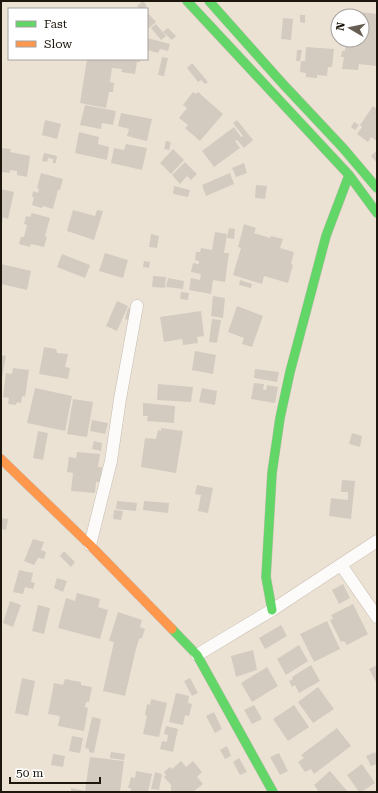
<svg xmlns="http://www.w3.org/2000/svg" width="378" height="793" viewBox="0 0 378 793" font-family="'Roboto Serif',serif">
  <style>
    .building { fill: #d3cbc0 }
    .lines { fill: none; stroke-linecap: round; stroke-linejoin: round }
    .street-casing { stroke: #c4bdb1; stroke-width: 13 }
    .fast-casing { stroke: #c4bdb1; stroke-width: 10 }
    .slow-casing { stroke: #c4bdb1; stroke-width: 10 }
    .street { stroke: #fcfbf9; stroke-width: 12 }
    .fast { stroke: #63d668; stroke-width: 9 }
    .slow { stroke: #ff974d; stroke-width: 9 }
  </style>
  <rect width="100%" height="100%" fill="#ece2d4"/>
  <path class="building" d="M 143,1 L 147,6 L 144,9 L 140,9 L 137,6 Z
    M 351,11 L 377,14 L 377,66 L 359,64 L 358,70 L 342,69 L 344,57 L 341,57 L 342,51 L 345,51 L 346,40 L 362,40 L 362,16 L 351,16 Z
    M 148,13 L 156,22 L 149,28 L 147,25 L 147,15 Z
    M 300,15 L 305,15 L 305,23 L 300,22 Z
    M 283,18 L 293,19 L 291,40 L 281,39 Z
    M 156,24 L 166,36 L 161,40 L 151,28 Z
    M 168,28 L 176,36 L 172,40 L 163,32 Z
    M 147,38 L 170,44 L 168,51 L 160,49 L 158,53 L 147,50 Z
    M 306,47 L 334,49 L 332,67 L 328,67 L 327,76 L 317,75 L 317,78 L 306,77 L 306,73 L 300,72 L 301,61 L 305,61 Z
    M 297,50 L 302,50 L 300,61 L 296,61 Z
    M 162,57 L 168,58 L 164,76 L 158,75 Z
    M 87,59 L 140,59 L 140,62 L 137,62 L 135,74 L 121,72 L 122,69 L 112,68 L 110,82 L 114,83 L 113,92 L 109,92 L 106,108 L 80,103 Z
    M 192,63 L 208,82 L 205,84 L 201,80 L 198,82 L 187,68 Z
    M 193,92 L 196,94 L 198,92 L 223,114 L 200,141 L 185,128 L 188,125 L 179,118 L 187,108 L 183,105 Z
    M 85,105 L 116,111 L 113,125 L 102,123 L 101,129 L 80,125 Z
    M 373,106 L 377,109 L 377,141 L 371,137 L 368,142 L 357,134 L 362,127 L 360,125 Z
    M 121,113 L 152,119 L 147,141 L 127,136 L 129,129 L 118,126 Z
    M 45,120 L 61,124 L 57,139 L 42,135 Z
    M 237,120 L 253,140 L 244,148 L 237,140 L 235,141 L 240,148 L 214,167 L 202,151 L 234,127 L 241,137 L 243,136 L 233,123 Z
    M 354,122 L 359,125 L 355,130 L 351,127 Z
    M 79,132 L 99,137 L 98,144 L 109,147 L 107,160 L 75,153 Z
    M 166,141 L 171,142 L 169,150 L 164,149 Z
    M 126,144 L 147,148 L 142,170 L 111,163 L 114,148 L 124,150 Z
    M 1,148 L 11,149 L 10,152 L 30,156 L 27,177 L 17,175 L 17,171 L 10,170 L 10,173 L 1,172 Z
    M 173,149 L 184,160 L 171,174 L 160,163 Z
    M 377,150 L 377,163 L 371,156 Z
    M 44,153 L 57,156 L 56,163 L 53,163 L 53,159 L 48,158 L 47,162 L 42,161 Z
    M 185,162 L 197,174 L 191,180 L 187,176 L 180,184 L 172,175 Z
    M 244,163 L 247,173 L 236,177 L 232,168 Z
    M 41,173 L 63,179 L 60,190 L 58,190 L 53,209 L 43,206 L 41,208 L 32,205 L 34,197 L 32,197 L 33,191 L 38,193 L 39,189 L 37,188 Z
    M 230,173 L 234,184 L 206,196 L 202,185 Z
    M 256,185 L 267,186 L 265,199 L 255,198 Z
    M 174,186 L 190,190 L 188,197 L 173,194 Z
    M 1,189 L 14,192 L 8,219 L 3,217 L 2,224 Z
    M 73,210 L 95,216 L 97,210 L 103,211 L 94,240 L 67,231 Z
    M 32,213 L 50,218 L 45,236 L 47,237 L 44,247 L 31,244 L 30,247 L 19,244 L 21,237 L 24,237 L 27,225 L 24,224 L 26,216 L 30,217 Z
    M 244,224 L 256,228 L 254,233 L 270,238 L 271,236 L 283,239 L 280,248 L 294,252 L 291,264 L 293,265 L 288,283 L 264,276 L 262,284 L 233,275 L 241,248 L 238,247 Z
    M 229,228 L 235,229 L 234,239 L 227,238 Z
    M 215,232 L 227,234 L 224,253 L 229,253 L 225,282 L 213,280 L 211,294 L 189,290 L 191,278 L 200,280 L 201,274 L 191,272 L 193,263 L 199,264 L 199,261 L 195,260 L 196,252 L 200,252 L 201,248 L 212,250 Z
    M 151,234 L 159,236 L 157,248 L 149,247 Z
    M 105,253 L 128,260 L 123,278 L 99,271 Z
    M 62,254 L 90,265 L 85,278 L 57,267 Z
    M 144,261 L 150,262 L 149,268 L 143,267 Z
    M 1,264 L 31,271 L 27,290 L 1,284 Z
    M 153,276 L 166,277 L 165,288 L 152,287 Z
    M 168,278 L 184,281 L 183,289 L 166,287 Z
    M 240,280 L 252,284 L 251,288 L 239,285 Z
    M 181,292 L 189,293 L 188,300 L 180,299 Z
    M 213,296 L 225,298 L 223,318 L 211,316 Z
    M 117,301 L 128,306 L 117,331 L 106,326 Z
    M 237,306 L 263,316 L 252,347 L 242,344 L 244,338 L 228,332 Z
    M 128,308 L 134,310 L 131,321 L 125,319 Z
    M 201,311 L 204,336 L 197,337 L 198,343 L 183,345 L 182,339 L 164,342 L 160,317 Z
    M 212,319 L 221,320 L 217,343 L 209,342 Z
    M 44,347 L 56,349 L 57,353 L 68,354 L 65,367 L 70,368 L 68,379 L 39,374 Z
    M 195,351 L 216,355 L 213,374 L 192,370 Z
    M 1,355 L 6,356 L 2,377 L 1,377 Z
    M 13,368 L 29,370 L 25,397 L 22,396 L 21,403 L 17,402 L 16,405 L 8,404 L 9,398 L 3,397 L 6,373 L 12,374 Z
    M 255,369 L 279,372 L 277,382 L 254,378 Z
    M 254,383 L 264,384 L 263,390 L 266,390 L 267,385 L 278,387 L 275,403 L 251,399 Z
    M 158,384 L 193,387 L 191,402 L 157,400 Z
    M 35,388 L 72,396 L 65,431 L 27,423 Z
    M 202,388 L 217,391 L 215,405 L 199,402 Z
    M 73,399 L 93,402 L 87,437 L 67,434 Z
    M 143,403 L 175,406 L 174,423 L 147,421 L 148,416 L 143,416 Z
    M 92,420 L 108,423 L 105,434 L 90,431 Z
    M 161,428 L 183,431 L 176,473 L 141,467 L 145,438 L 156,439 L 158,430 L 161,431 Z
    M 38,431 L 48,433 L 43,460 L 33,458 Z
    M 352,433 L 362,436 L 360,447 L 349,444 Z
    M 94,441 L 102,443 L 101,451 L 92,449 Z
    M 77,452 L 100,454 L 98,467 L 102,467 L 101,482 L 96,482 L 95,493 L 71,491 L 73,473 L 67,472 L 69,457 L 76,458 Z
    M 342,480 L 355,481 L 351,519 L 329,516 L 331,498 L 348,500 L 348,492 L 341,492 Z
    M 197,485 L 213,488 L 208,513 L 198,511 L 201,495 L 195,494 Z
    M 117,501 L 137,503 L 136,511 L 116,509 Z
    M 144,501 L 169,503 L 168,513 L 143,510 Z
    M 114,510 L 123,511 L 121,520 L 113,519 Z
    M 1,518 L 8,519 L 6,530 L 1,529 Z
    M 33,539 L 44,542 L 41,550 L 46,552 L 44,559 L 38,558 L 34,565 L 24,561 Z
    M 64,551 L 75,562 L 71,567 L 60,556 Z
    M 19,570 L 33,573 L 31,582 L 35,583 L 33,589 L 25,587 L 23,594 L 13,592 Z
    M 57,578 L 67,581 L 63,592 L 54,588 Z
    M 343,584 L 350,598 L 339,604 L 332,590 Z
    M 77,593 L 100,599 L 98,607 L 108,610 L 100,639 L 58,628 L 66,598 L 75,601 Z
    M 10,601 L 21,605 L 13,627 L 3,623 Z
    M 353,604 L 368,634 L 347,645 L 344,641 L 341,642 L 330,620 L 333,619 L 331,615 Z
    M 38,605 L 50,608 L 44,634 L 32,631 Z
    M 118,612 L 142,620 L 140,627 L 145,629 L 142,638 L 139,639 L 136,649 L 125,696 L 103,691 L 114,642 L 109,641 Z
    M 327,621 L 340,649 L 314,662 L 300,634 Z
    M 281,625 L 287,636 L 265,649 L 259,638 Z
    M 299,645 L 308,661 L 286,675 L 277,659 Z
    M 253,650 L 257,670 L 236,677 L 231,656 Z
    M 311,665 L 320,681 L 299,693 L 295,685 L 292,687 L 289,681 L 293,679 L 292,677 Z
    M 377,665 L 377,684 L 369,669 Z
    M 267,667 L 278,686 L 252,702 L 241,683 Z
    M 22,678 L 35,681 L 28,716 L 15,713 Z
    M 190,678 L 198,693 L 192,696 L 184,681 Z
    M 65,679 L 81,682 L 81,685 L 92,687 L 89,702 L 86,702 L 85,707 L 88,708 L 84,731 L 58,726 L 60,716 L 48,714 L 54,683 L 63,685 Z
    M 318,687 L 334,709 L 313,723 L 298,702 Z
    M 176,693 L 189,696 L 188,703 L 192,704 L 189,716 L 185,715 L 183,725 L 169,722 Z
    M 151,699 L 167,703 L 159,737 L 143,734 L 147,716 L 145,715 L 147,704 L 150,705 Z
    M 254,705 L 262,719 L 252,724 L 244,710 Z
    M 294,705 L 309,727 L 288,741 L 273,719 Z
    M 214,712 L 222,729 L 215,733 L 206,716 Z
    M 92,717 L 101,719 L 94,753 L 89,752 L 89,749 L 85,748 Z
    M 166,726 L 178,729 L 173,752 L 160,749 L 162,741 L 167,742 L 168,735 L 164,734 Z
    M 337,728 L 351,746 L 314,774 L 311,769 L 305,772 L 298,762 L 304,758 L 301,755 Z
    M 72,736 L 83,738 L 80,753 L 69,751 Z
    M 227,746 L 231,756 L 225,759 L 220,750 Z
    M 111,752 L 125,754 L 124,760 L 110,758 Z
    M 375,752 L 377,756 L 377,764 L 371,766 L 366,756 Z
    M 279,753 L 288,771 L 280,775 L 270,757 Z
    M 53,754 L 65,756 L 63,767 L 51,765 Z
    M 90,757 L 124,761 L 120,792 L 71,792 L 71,788 L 85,791 Z
    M 239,758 L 247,772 L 240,775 L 233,762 Z
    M 181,761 L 186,767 L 193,761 L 202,772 L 197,777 L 203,784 L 193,792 L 171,792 L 171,785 L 164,777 L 166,775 L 164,772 L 170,767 L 172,769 Z
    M 362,764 L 375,783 L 361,792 L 359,792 L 347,775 Z
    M 136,771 L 152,774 L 148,792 L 130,792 L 131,788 L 128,788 L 131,777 L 135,778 Z
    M 330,771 L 348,792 L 319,792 L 314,785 Z
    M 155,772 L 162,774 L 159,790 L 151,789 Z"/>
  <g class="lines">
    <g class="street-casing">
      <path id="street" d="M 90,545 L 111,461 L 120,399 L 137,306
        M 341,565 L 377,617
        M 197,655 L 272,610 L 377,541"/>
    </g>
    <g class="fast-casing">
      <path id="fast" d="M 187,1 L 349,175 L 377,213
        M 209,1 L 283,84 L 343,148 L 377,188
        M 272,610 L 266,577 L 272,473 L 280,418 L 290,372 L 326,236 L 349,175
        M 172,629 L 197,655 L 273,792"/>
    </g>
    <g class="slow-casing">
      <path id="slow" d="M 1,459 L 90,545 L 172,629"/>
    </g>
    <use href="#street" class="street"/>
    <use href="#fast" class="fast"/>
    <use href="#slow" class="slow"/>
  </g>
  <rect width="378" height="793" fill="none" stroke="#1e170d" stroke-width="4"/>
  <rect x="8" y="8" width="140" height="52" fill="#ffffff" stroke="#a5a29e"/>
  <rect x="16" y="21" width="20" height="6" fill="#63d668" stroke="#a5a29e"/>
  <text x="44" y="28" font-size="12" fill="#1e170d">Fast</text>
  <rect x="16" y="41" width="20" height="6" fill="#ff974d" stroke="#a5a29e"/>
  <text x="44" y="48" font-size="12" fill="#1e170d">Slow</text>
  <g transform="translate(350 28) rotate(279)"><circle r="19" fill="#ffffff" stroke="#a5a29e"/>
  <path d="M0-3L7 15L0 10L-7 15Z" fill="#665e53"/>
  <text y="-6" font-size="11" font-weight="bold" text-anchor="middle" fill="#1e170d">N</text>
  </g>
  <path d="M10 777v6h90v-6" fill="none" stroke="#1e170d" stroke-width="2"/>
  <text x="16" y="777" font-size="12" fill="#1e170d" stroke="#ffffff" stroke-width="3" paint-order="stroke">50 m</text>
</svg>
